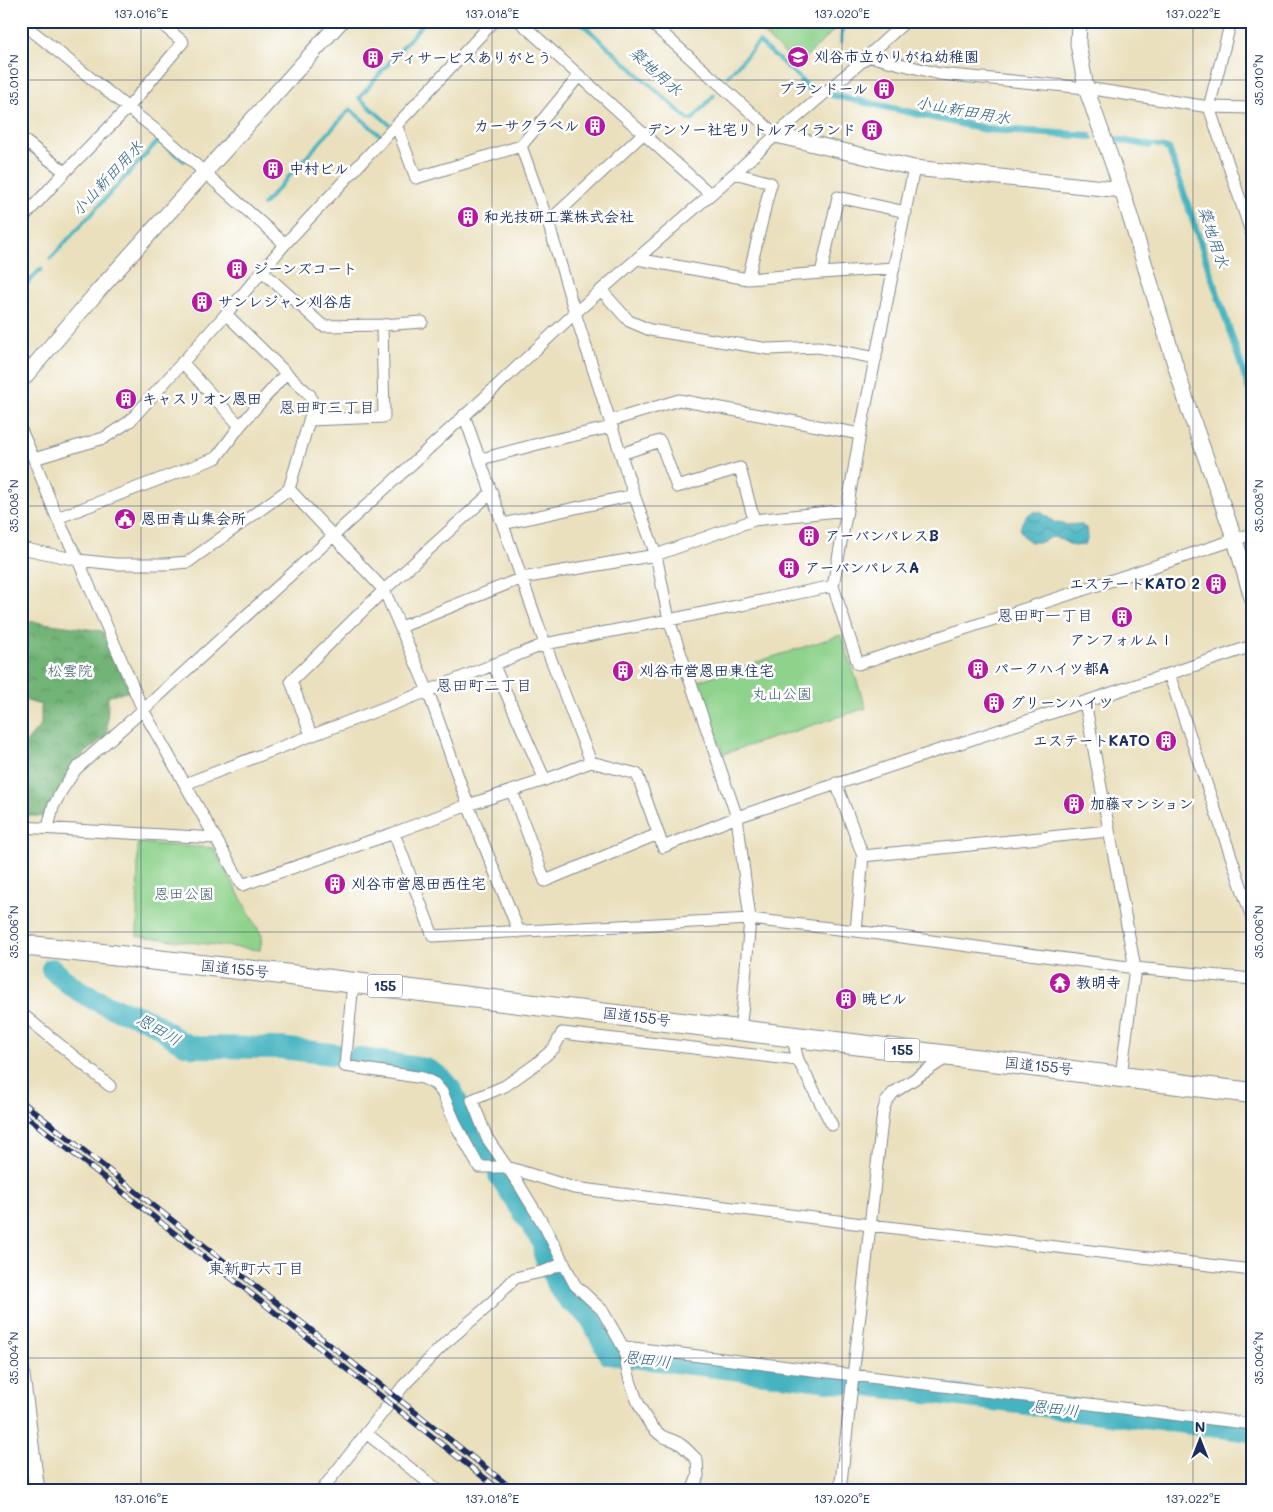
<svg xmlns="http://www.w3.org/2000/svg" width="1273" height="1512" viewBox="0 0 1273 1512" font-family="Mali,'Klee One',sans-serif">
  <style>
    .green { fill: #8ed28b; stroke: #548074 }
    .forest { fill: url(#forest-crowns); stroke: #46726a }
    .water { fill: url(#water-waves); stroke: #30718f }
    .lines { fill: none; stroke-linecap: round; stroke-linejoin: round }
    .stream { stroke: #44b3c0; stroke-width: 4 }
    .river { stroke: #44b3c0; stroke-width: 22 }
    .street-casing { stroke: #82888e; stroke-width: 13 }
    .secondary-casing { stroke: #82888e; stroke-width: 17 }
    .highway-casing { stroke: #82888e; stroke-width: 22 }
    .street { stroke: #fff; stroke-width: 11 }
    .secondary { stroke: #fff; stroke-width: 15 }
    .highway { stroke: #fff; stroke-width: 20 }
    .rail-casing { stroke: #1b2f5e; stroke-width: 5.5 }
    .rail { stroke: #fff; stroke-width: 4; stroke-dasharray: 11; stroke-linecap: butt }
    .ticks { fill: none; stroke: #1b2f5e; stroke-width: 1; stroke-opacity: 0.45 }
    .labels { text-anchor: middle; stroke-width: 5; stroke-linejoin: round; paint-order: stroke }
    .shield { fill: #fff; stroke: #5f6d8e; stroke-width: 1 }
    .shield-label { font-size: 14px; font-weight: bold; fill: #1b2f5e }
    .poi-label { font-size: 15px; font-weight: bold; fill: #1b2f5e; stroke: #fff; text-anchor: start }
    .park-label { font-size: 15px; fill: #3e606c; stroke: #fff }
    .street-label { font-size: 15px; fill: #1b2f5e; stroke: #fff }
    .water-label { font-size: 16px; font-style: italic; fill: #295d80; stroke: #fff }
    .neighbourhood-label { font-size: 16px; fill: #1b2f5e; stroke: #fff }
    .neatline { fill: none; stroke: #1b2f5e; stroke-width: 2 }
    .ticks-label { font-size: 12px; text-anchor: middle; fill: #1b2f5e }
  </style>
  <defs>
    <pattern id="forest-crowns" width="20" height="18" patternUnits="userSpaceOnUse" patternTransform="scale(1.25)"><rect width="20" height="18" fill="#72b477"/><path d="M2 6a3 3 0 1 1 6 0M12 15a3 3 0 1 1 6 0" fill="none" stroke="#5d9365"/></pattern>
    <pattern id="water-waves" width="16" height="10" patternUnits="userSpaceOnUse" patternTransform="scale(1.25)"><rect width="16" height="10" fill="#44b3c0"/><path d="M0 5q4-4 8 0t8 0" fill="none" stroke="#38929f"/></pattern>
  </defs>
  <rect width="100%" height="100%" fill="#fff"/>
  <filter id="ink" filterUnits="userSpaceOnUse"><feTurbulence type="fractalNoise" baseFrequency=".02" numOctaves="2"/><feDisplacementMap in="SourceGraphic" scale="10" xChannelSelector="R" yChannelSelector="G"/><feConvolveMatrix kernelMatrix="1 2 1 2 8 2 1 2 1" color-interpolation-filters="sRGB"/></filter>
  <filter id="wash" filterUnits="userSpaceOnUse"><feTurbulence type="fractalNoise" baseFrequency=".0096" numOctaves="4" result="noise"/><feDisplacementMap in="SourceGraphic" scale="20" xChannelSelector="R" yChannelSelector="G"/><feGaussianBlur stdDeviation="1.12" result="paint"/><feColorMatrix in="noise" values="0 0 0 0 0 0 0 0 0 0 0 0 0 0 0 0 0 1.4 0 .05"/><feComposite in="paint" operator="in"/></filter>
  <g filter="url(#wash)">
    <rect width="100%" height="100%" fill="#eae0bd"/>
    <path class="green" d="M 769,21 L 833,21 L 833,31 L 798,65 L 760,31 Z
      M 841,635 L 866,708 L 723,754 L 698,681 Z
      M 138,843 L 213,848 L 262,936 L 260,950 L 137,936 Z"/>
    <path class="forest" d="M 21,620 L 102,631 L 130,691 L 108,696 L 107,734 L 71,766 L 46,817 L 21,815 L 21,752 L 28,740 L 41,725 L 41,705 L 21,699 Z"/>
    <path class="water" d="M 1033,512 L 1041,512 L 1054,522 L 1067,525 L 1080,524 L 1087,529 L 1088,537 L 1085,545 L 1073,546 L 1056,537 L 1049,538 L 1042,542 L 1031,542 L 1024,537 L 1020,530 C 1022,521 1024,516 1033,512 Z"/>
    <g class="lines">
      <path class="stream" d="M 579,21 L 689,120 L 692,120 L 714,95
        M 841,42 L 843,21
        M 728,76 L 759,42 L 813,90
        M 800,82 L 811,92
        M 834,94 L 986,127 L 1090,134
        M 831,96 L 986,131 L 1092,138
        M 389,124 L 359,98 L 425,21
        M 1116,138 L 1170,148 L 1250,387 L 1252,386
        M 1118,141 L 1150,147
        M 1165,149 L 1168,150 L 1248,390 L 1252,389
        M 263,205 L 350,109 L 380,135
        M 50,259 L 158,141 L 184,161
        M 21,290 L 41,269"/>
      <path class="river" d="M 52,969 C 69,986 89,998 111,1007 C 123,1012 136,1015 148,1020 C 165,1028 175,1043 195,1047 L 281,1048 L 338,1055
        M 357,1058 L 426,1069 C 460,1084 456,1111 472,1139 C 476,1147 483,1154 489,1161
        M 499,1175 L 543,1242 L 544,1254 L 549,1266
        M 552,1271 L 558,1285 L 569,1300 L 584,1311 L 592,1320 L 609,1354 L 846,1383
        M 858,1384 L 1252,1431"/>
    </g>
  </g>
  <g filter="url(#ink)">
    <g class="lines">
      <g class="street-casing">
        <path id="street" d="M 519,21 L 710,194
          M 649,21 L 776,135
          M 1231,21 L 1209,107 L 1252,235
          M 21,22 L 128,108 L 166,138 L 285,244
          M 868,56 L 940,74 L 1086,88 L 1209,107 L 1252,108
          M 397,127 L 416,178 L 521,146 L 579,76
          M 21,138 L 65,172
          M 521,146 L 548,222 L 575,313 L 634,495 L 656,555 L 669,620 L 737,817 L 750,919 L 743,1004 L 740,1029
          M 735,173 L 771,183 L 748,279
          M 21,220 L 65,172 L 128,108 L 183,42 L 158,21
          M 548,222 L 644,133
          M 637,259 L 748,279 L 821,273 L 894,268
          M 262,271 L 323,326 L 382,325 L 422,322
          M 821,273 L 838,197 L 906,212
          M 601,290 L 629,321 L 650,330 L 769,349 L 818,347 L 876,358
          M 182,362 L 240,426
          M 464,415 L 545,644 L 591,762
          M 309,420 L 384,417 L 382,325
          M 610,421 L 679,400 L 860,434
          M 21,430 L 34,459 L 104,438 L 130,421 L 226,314 L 285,244 L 494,21
          M 621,454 L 660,441 L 677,487 L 740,468 L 754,520
          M 34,459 L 57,518 L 78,560 L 143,710 L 242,885 L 394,833 L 468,805 L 545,780 L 591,762 L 637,774 L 663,847 L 737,817 L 1169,674 L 1252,646
          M 481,459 L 549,441 L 612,427
          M 289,489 L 384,590 L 428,691 L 468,805 L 519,932
          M 847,510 L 860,434 L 914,168
          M 57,518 L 216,458 L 240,426 L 286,373
          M 503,524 L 634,495
          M 21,548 L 78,560 L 115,564 L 166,564 L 188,562 L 289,489 L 313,407 L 310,395 L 286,373 L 226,314
          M 401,627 L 522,578 L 656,555 L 754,520 L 847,510 L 833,586 L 858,664 L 1252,534
          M 493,664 L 545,780
          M 1169,674 L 1252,918
          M 1085,702 L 1135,968 L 1121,1076
          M 311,735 L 291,681 L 384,590 L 492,492
          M 836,783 L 863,856 L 856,931
          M 185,784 L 428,691 L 545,644 L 669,620 L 833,586
          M 512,791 L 545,881 L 658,834
          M 21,827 L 216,838
          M 48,828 L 53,807 L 62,790 L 76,769 L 143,710 L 485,397 L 575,313 L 735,173 L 776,135 L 868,56 L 906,21
          M 394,833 L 433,936 L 750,919 L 856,931 L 1135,968 L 1252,979
          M 863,856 L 1108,831
          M 353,982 L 345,1066 L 423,1078 L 435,1084 L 442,1092 L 457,1127 L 479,1167 L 507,1167 L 574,1188 L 870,1225 L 1252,1270
          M 21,1013 L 110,1086
          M 792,1036 L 798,1060 L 832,1125
          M 625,1347 L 1252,1424
          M 366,1433 L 439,1491
          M 321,1491 L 404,1385 L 444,1344 L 486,1308 L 515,1278 L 545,1271 L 564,1263
          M 692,1491 L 698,1476 L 697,1460 C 692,1455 686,1448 680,1444 C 675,1440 667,1439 662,1436 C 641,1422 624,1372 625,1347 L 623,1347 L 602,1310 L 575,1285 L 546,1229 L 520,1186 L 487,1138 L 472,1100 L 505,1086 L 536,1064 L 554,1048 L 562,1033 L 798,1060
          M 840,1491 L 883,1112 L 886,1102 L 893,1093 L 949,1056"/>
      </g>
      <g class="secondary-casing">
        <path id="secondary" d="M 1079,21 L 1078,44 L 1086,88 L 1122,190 L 1189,410 L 1235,540 L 1252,598
          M 776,135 L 914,168 L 1122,190
          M 21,381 L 99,290 L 341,21
          M 21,1368 L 37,1491"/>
      </g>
      <g class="highway-casing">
        <path id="highway" d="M 21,945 L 282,974 L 1252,1093"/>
      </g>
      <use href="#street" class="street"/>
      <use href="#secondary" class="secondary"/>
      <use href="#highway" class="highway"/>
      <g class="rail-casing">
        <path id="rail" d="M 21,1101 L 515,1491
          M 21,1112 L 501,1491"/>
      </g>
      <use href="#rail" class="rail"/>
    </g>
  </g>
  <path class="ticks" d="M 141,21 L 141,1491M 492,21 L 492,1491M 842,21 L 842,1491M 1193,21 L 1193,1491M 21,80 L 1252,80M 21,506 L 1252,506M 21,932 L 1252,932M 21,1358 L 1252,1358"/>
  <defs>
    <g id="school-disc" transform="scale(1.125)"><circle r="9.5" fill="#b5179e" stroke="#fff"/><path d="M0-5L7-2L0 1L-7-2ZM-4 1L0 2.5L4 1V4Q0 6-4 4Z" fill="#fff"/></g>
    <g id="building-disc" transform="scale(1.125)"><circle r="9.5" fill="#b5179e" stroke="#fff"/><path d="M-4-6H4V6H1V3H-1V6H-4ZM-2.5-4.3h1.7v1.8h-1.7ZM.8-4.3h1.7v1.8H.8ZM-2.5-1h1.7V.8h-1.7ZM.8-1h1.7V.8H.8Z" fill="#fff"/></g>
    <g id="civic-disc" transform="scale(1.125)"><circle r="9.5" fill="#b5179e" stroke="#fff"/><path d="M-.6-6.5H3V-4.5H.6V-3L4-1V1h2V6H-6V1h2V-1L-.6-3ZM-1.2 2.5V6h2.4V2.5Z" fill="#fff"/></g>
    <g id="temple-disc" transform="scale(1.125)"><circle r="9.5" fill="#b5179e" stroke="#fff"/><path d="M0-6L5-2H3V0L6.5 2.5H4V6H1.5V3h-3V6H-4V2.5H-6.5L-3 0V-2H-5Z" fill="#fff"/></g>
  </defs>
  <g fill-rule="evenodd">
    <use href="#school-disc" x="798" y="57"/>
    <use href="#building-disc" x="373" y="58"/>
    <use href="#building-disc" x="884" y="89"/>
    <use href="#building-disc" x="595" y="126"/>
    <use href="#building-disc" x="872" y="130"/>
    <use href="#building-disc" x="273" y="169"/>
    <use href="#building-disc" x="468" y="217"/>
    <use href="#building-disc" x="237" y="269"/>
    <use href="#building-disc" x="202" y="302"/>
    <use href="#building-disc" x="126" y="399"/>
    <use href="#civic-disc" x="125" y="519"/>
    <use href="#building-disc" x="809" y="536"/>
    <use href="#building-disc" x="789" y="568"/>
    <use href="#building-disc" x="1216" y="584"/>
    <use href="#building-disc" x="1122" y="617"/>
    <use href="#building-disc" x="978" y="669"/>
    <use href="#building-disc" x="623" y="671"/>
    <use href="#building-disc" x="994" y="703"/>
    <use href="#building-disc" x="1166" y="741"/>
    <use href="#building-disc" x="1074" y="804"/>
    <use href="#building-disc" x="335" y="884"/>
    <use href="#temple-disc" x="1060" y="983"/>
    <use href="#building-disc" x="846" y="999"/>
  </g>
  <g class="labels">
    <g class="shield">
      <rect x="367.5" y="974.5" width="35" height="23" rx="4"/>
      <rect x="884.5" y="1038.5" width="35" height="23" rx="4"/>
    </g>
    <g class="shield-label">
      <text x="385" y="991">155</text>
      <text x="902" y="1055">155</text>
    </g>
    <g class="poi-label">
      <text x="814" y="62">刈谷市立かりがね幼稚園</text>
      <text x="389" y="63">ディサービスありがとう</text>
      <text x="868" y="94" text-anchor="end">プランドール</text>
      <text x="579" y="131" text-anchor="end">カーサクラベル</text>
      <text x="856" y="135" text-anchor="end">デンソー社宅リトルアイランド</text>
      <text x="289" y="174">中村ビル</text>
      <text x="484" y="222">和光技研工業株式会社</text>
      <text x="253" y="274">ジーンズコート</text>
      <text x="218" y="307">サンレジャン刈谷店</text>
      <text x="142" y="404">キャスリオン恩田</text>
      <text x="141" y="524">恩田青山集会所</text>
      <text x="825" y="541">アーバンパレスB</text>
      <text x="805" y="573">アーバンパレスA</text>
      <text x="1200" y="589" text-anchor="end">エステートKATO 2</text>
      <text x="1122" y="645" text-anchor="middle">アンフォルムⅠ</text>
      <text x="994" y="674">パークハイツ都A</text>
      <text x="639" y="676">刈谷市営恩田東住宅</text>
      <text x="1010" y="708">グリーンハイツ</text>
      <text x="1150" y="746" text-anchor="end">エステートKATO</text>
      <text x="1090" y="809">加藤マンション</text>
      <text x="351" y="889">刈谷市営恩田西住宅</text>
      <text x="1076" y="988">教明寺</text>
      <text x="862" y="1004">暁ビル</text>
    </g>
    <g class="park-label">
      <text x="70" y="676">松雲院</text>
      <text x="782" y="699">丸山公園</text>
      <text x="184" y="899">恩田公園</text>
    </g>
    <g class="street-label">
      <text transform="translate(235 969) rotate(6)" y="5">国道155号</text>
      <text transform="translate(637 1017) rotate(7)" y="5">国道155号</text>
      <text transform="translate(1039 1066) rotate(6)" y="5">国道155号</text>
    </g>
    <g class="water-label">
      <text transform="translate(656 71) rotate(42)" y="6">築地用水</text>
      <text transform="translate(963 110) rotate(10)" y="6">小山新田用水</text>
      <text transform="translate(107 178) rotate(-47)" y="6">小山新田用水</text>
      <text transform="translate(1214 237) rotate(71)" y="6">築地用水</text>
      <text transform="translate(159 1029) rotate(30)" y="6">恩田川</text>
      <text transform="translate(647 1359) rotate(7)" y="6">恩田川</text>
      <text transform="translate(1055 1408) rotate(7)" y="6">恩田川</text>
    </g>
    <g class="neighbourhood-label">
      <text x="327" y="413">恩田町三丁目</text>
      <text x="1045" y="621">恩田町一丁目</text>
      <text x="484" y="691">恩田町二丁目</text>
      <text x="256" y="1274">東新町六丁目</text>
    </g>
  </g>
  <rect width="1273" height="1512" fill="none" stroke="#fff" stroke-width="55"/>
  <g transform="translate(1200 1440)" stroke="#ffffff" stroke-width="4" paint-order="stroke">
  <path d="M0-4L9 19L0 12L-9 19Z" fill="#1b2f5e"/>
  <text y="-8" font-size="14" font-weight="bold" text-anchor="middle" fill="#1b2f5e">N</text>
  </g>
  <rect x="28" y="28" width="1218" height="1456" class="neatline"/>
  <g class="ticks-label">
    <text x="141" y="18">137.016°E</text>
    <text x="492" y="18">137.018°E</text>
    <text x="842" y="18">137.020°E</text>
    <text x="1193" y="18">137.022°E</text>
    <text transform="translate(14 80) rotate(-90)" y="4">35.010°N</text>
    <text transform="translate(1259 80) rotate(-90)" y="4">35.010°N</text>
    <text transform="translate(14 506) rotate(-90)" y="4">35.008°N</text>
    <text transform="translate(1259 506) rotate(-90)" y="4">35.008°N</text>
    <text transform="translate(14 932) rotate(-90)" y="4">35.006°N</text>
    <text transform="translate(1259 932) rotate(-90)" y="4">35.006°N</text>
    <text transform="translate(14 1358) rotate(-90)" y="4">35.004°N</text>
    <text transform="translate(1259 1358) rotate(-90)" y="4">35.004°N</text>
    <text x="141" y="1503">137.016°E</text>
    <text x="492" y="1503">137.018°E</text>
    <text x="842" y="1503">137.020°E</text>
    <text x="1193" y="1503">137.022°E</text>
  </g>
</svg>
